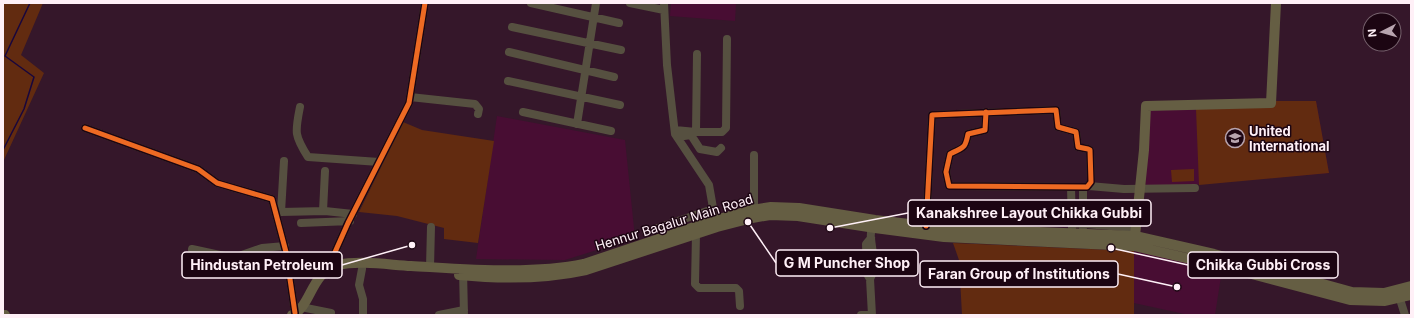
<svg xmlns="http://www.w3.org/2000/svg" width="1414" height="318" viewBox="0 0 1414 318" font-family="Inter,sans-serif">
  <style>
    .built { fill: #480d33 }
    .green { fill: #622b10 }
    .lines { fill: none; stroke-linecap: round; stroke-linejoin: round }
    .stream { stroke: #18063d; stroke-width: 1.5 }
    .minor { stroke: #565040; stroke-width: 8 }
    .major { stroke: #655e43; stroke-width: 10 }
    .cycleway-casing { stroke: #1c0512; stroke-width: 8 }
    .cycleway { stroke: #ed6a23; stroke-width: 5 }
    .labels { text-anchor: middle; stroke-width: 3; stroke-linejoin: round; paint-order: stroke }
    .poi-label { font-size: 13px; font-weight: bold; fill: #fff0f7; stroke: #1c0512; text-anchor: start }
    .street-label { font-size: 13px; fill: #fff0f7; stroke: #1c0512 }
    .leader { fill: none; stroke: #fff0f7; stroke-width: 1.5 }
    .callout-dot { fill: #fff0f7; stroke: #1c0512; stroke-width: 1.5 }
    .callout { fill: #1c0512; stroke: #fff0f7; stroke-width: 1.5 }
    .callout-label { font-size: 14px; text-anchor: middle; font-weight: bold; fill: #fff0f7 }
  </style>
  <rect width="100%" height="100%" fill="#35172a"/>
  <path class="built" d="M 671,3 L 736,3 L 735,21 L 670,16 Z
    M 1316,101 L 1329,173 L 1145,189 L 1149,111 Z
    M 497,116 L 625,140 L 635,238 L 565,260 L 476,259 Z
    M 1134,251 L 1222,270 L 1215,315 L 1189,315 L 1134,303 Z"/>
  <path class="green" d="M 3,3 L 43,3 L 21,55 L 44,73 L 3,162 Z
    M 1274,101 L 1316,101 L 1329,173 L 1199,185 L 1196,109 Z
    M 403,122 L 422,130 L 494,141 L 478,243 L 444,239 L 444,228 L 397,216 L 359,212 Z
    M 1194,169 L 1194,181 L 1172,182 L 1171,170 Z
    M 953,243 L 1134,251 L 1134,315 L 962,315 L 959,260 Z"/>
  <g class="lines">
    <path class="stream" d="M 3,150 L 24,109 L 34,77 L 5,56 L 30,3"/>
    <path class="minor" d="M 531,3 L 619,23
      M 630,3 L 664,10
      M 664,3 L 667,65 L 675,134 L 709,185 L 716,225
      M 512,27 L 621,50
      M 509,52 L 614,77
      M 697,54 L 696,132 L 722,132 L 726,128 L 727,39
      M 508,81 L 620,105
      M 410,97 L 475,104 L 479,109 L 478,114
      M 300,107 C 295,132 294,135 308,157 L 379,162
      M 523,112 L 611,131
      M 577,124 L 596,3
      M 85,128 L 198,169 L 217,183 L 272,199 L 286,252 L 295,313
      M 675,130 L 696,132 L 691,135 L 677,137
      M 691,135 L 700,149 L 717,152 L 721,148
      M 754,155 L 754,210
      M 284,161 L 281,212 L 325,211 L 353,214
      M 1089,186 L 1124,189 L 1195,188
      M 1071,187 L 1072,228
      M 1083,187 L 1083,228
      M 323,211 L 325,171
      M 301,223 L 350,221
      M 1072,223 L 1135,228
      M 926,226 L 932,115 L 1056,110 L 1058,127 L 1076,132 L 1078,147 L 1088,149 L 1090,150 L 1091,182 L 1087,187 L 949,186 L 946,172 L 950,154 C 963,147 965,150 968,134 L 985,130 L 986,112
      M 646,232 L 713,209
      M 696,234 L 695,284 L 699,288 L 736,288 L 739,291 L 740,306
      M 871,238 L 866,244 L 867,274 L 870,279 C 877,267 872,251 871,238 C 870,233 872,227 873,222
      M 192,249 L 229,257 L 236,257 L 262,248 L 285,246
      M 430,267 L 431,227
      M 362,269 L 359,285 L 363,299 L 363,315
      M 463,270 L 464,315
      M 252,271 L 288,269
      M 328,273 L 327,270 L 348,223 L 409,103 L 425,3
      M 870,279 L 872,315
      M 1398,293 L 1405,315
      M 306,308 L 331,313
      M 439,315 L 464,310
      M 861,315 L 872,315"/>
    <path class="major" d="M 1135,236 L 1144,150 L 1146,106 L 1271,103 L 1276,3
      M 459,275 C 501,279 545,279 586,270 L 717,227 L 752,218 L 770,215 L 798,216 L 875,228 L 944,237 L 1134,246 L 1229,268 L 1350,300 L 1385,301 L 1411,295
      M 3,315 L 5,315
      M 292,315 C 312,306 310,273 338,265 C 359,260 390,265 411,266 C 464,269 532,275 584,264 L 715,220 L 752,210 L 771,207 L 799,208 L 875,220 L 943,228 L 1135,236 L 1214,254 L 1352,292 L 1384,293 L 1411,286"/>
    <g class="cycleway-casing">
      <path id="cycleway" d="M 85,128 L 198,169 L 217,183 L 272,199 L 286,252 L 295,313
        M 926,226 L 932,115 L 1056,110 L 1058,127 L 1076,132 L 1078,147 L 1088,149 L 1090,150 L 1091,182 L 1087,187 L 949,186 L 946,172 L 950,154 C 963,147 965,150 968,134 L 985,130 L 986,112
        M 329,275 L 327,270 L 348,223 L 409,103 L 425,3"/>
    </g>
    <use href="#cycleway" class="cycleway"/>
  </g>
  <defs>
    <g id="school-ring" transform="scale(1)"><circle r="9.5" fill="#1c0512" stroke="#b8a4af" stroke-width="1.5"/><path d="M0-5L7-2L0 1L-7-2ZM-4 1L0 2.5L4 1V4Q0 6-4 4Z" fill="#b8a4af"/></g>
  </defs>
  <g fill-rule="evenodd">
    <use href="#school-ring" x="1235" y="138"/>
  </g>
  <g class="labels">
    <g class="poi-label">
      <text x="1249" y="136">United<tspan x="1249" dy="15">International</tspan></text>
    </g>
    <g class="street-label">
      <text transform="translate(674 222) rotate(-17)" y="5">Hennur Bagalur Main Road</text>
    </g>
  </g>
  <path class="leader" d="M830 228L908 213M748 222L776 263M1111 248L1188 265M412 245L342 265M1177 287L1118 274"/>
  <g class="callout-dot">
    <circle cx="830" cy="228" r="4"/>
    <circle cx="748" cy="222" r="4"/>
    <circle cx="1111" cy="248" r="4"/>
    <circle cx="412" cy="245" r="4"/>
    <circle cx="1177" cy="287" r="4"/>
  </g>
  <g class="callout">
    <rect x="908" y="200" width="243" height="26" rx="4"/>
    <rect x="776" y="250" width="142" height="26" rx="4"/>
    <rect x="1188" y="252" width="150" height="26" rx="4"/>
    <rect x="182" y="252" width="160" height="26" rx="4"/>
    <rect x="920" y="261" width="198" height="26" rx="4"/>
  </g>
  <g class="callout-label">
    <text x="1029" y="218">Kanakshree Layout Chikka Gubbi</text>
    <text x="847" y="268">G M Puncher Shop</text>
    <text x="1263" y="270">Chikka Gubbi Cross</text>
    <text x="262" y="270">Hindustan Petroleum</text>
    <text x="1019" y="279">Faran Group of Institutions</text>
  </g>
  <rect width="1414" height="318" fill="none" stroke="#fff0f7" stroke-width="8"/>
  <g transform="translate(1382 32) rotate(264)"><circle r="19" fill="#1c0512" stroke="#77636e"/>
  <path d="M0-3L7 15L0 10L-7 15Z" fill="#b8a4af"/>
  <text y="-6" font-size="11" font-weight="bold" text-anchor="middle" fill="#fff0f7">N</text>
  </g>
</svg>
